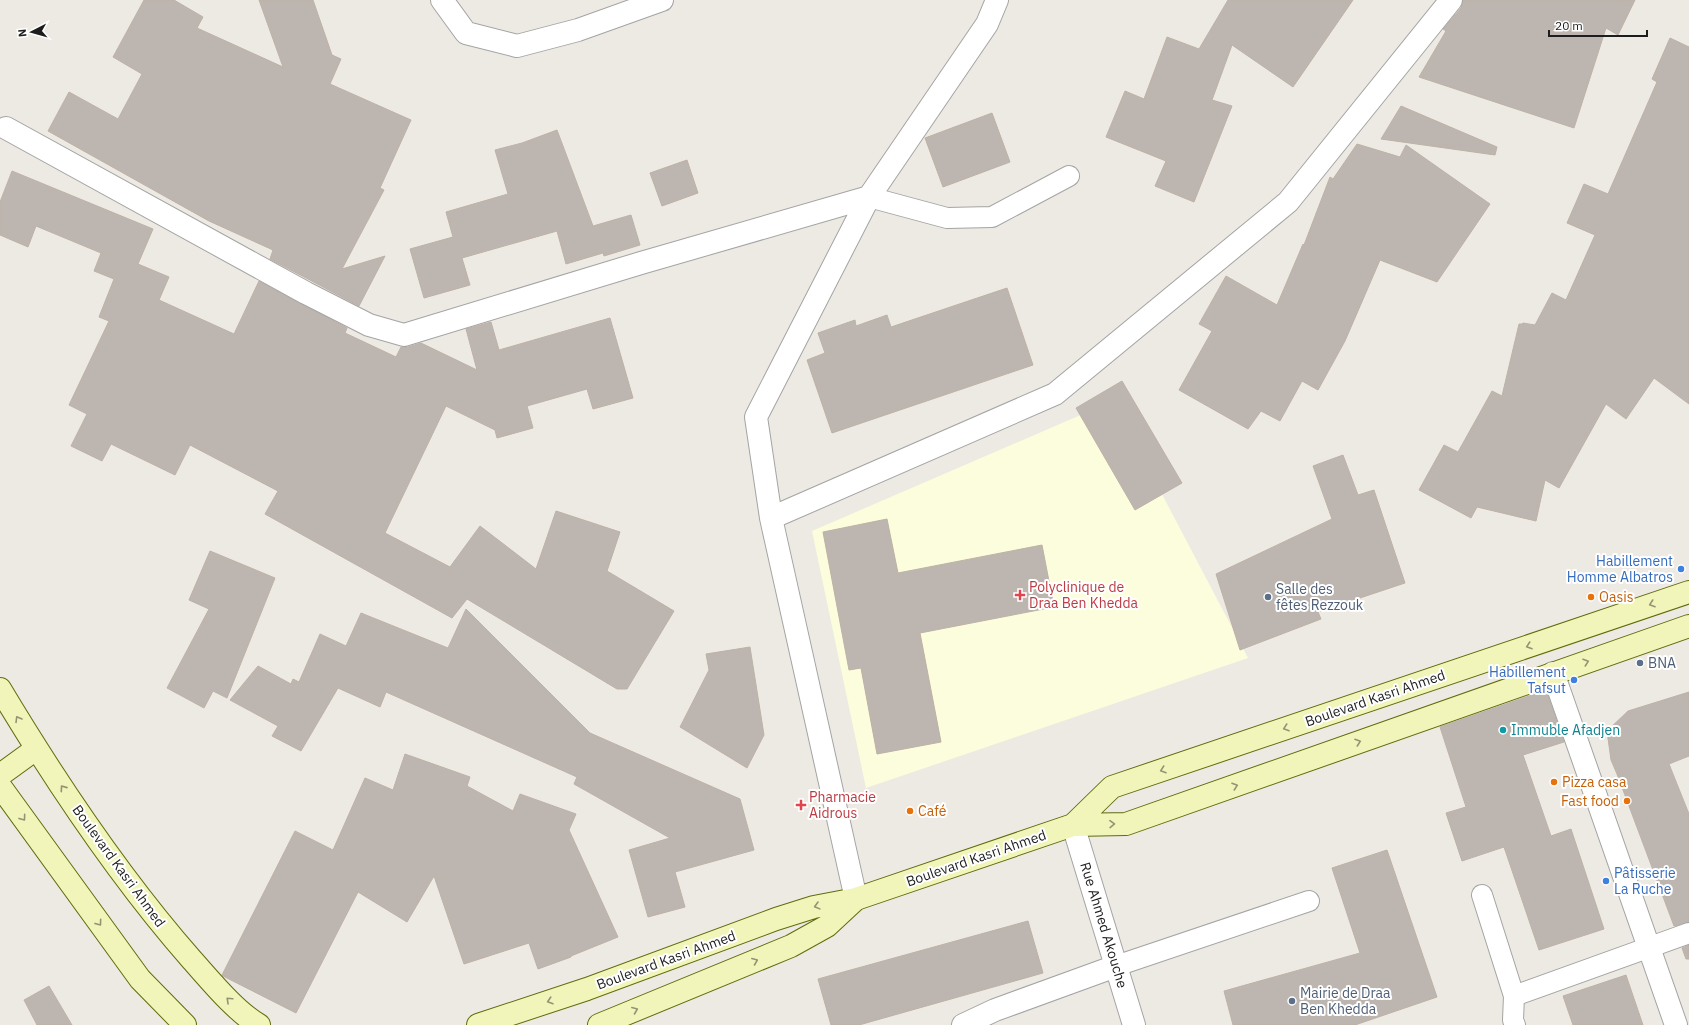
<svg xmlns="http://www.w3.org/2000/svg" width="1689" height="1025" viewBox="0 0 1689 1025" font-family="'IBM Plex Sans',sans-serif">
  <style>
    .education { fill: #fcfddc }
    .building { fill: #bdb6b0; stroke: #beb1a6 }
    .lines { fill: none; stroke-linecap: round; stroke-linejoin: round }
    .lane-casing { stroke: #a4a4a4; stroke-width: 22 }
    .street-casing { stroke: #a4a4a4; stroke-width: 24 }
    .secondary-casing { stroke: #606c0b; stroke-width: 24 }
    .lane { stroke: #fff; stroke-width: 20 }
    .street { stroke: #fff; stroke-width: 22 }
    .secondary { stroke: #f1f5b9; stroke-width: 22 }
    .oneway { stroke: #929473 }
    .shop-dot { fill: #3f7fe0; stroke: #fff; stroke-width: 1.5 }
    .health-dot { fill: #e0444e; stroke: #fff; stroke-width: 1.5 }
    .service-dot { fill: #5c6f8a; stroke: #fff; stroke-width: 1.5 }
    .food-dot { fill: #e8710a; stroke: #fff; stroke-width: 1.5 }
    .culture-dot { fill: #0f9aa8; stroke: #fff; stroke-width: 1.5 }
    .labels { text-anchor: middle; stroke-width: 4; stroke-linejoin: round; paint-order: stroke }
    .shop-label { font-size: 14px; fill: #366cbe; stroke: #fff; text-anchor: end }
    .health-label { font-size: 14px; fill: #be3a42; stroke: #fff; text-anchor: start }
    .service-label { font-size: 14px; fill: #4e5e75; stroke: #fff; text-anchor: start }
    .food-label { font-size: 14px; fill: #c56008; stroke: #fff; text-anchor: start }
    .street-label { font-size: 14px; fill: #1d1d1d; stroke: #fff }
    .culture-label { font-size: 14px; fill: #0d838f; stroke: #fff; text-anchor: start }
  </style>
  <rect width="100%" height="100%" fill="#edeae3"/>
  <path class="education" d="M 1113,401 L 1248,658 L 866,788 L 812,531 Z"/>
  <path class="building" d="M 144,0 L 174,0 L 203,17 L 197,28 L 283,67 L 259,0 L 313,0 L 332,55 L 341,59 L 330,84 L 411,120 L 380,188 L 384,190 L 342,269 L 385,256 L 359,306 L 270,259 L 273,250 L 209,221 L 48,131 L 69,92 L 118,119 L 142,74 L 113,57 Z
    M 1228,0 L 1353,0 L 1293,87 L 1232,45 L 1212,100 L 1232,106 L 1194,202 L 1155,186 L 1166,161 L 1106,137 L 1125,91 L 1144,99 L 1167,37 L 1199,49 Z
    M 1463,0 L 1635,0 L 1618,35 L 1606,28 L 1574,128 L 1419,77 L 1446,31 L 1443,29 L 1461,8 Z
    M 1670,38 L 1689,47 L 1689,404 L 1654,378 L 1626,419 L 1606,404 L 1559,488 L 1545,480 L 1536,521 L 1477,507 L 1471,518 L 1419,490 L 1444,445 L 1458,452 L 1492,391 L 1502,396 L 1519,324 L 1522,324 L 1523,323 L 1535,325 L 1552,293 L 1566,300 L 1595,235 L 1567,223 L 1584,184 L 1608,194 L 1657,82 L 1652,79 Z
    M 1401,106 L 1497,147 L 1495,155 L 1381,139 Z
    M 992,113 L 1010,162 L 943,187 L 925,138 Z
    M 557,130 L 593,226 L 631,215 L 640,245 L 604,256 L 603,253 L 566,264 L 557,231 L 462,258 L 470,285 L 424,298 L 410,249 L 453,237 L 446,212 L 508,194 L 495,150 L 522,143 Z
    M 1357,144 L 1400,157 L 1406,145 L 1490,204 L 1437,282 L 1380,260 L 1345,341 L 1318,390 L 1302,381 L 1280,421 L 1261,411 L 1248,429 L 1179,390 L 1212,331 L 1199,324 L 1226,276 L 1277,305 L 1303,244 L 1304,245 L 1330,177 L 1333,179 Z
    M 687,160 L 698,193 L 662,206 L 650,173 Z
    M 12,171 L 153,229 L 138,264 L 169,277 L 159,300 L 234,334 L 259,281 L 347,328 L 345,333 L 396,357 L 401,347 L 408,347 L 421,343 L 477,370 L 466,329 L 491,322 L 499,350 L 610,318 L 633,398 L 593,409 L 587,389 L 527,406 L 533,428 L 497,438 L 495,430 L 446,406 L 385,533 L 450,567 L 480,526 L 536,569 L 556,511 L 620,532 L 607,571 L 674,611 L 627,689 L 617,689 L 467,599 L 452,618 L 265,514 L 278,491 L 190,445 L 175,475 L 111,444 L 102,461 L 71,446 L 87,414 L 69,405 L 109,321 L 99,317 L 114,279 L 94,271 L 101,253 L 36,226 L 28,247 L 0,235 L 0,202 Z
    M 1007,288 L 1033,365 L 832,433 L 807,360 L 825,353 L 818,333 L 855,320 L 856,326 L 887,315 L 891,327 Z
    M 1122,381 L 1182,483 L 1135,510 L 1076,408 Z
    M 1343,455 L 1358,495 L 1374,490 L 1405,583 L 1318,612 L 1321,619 L 1240,650 L 1216,574 L 1332,519 L 1313,466 Z
    M 887,519 L 898,573 L 1042,545 L 1054,607 L 920,633 L 941,742 L 877,754 L 861,668 L 849,670 L 823,532 Z
    M 210,551 L 275,578 L 227,698 L 213,691 L 204,708 L 167,688 L 209,609 L 189,600 Z
    M 466,609 L 590,733 L 740,799 L 754,850 L 675,872 L 685,907 L 648,917 L 629,850 L 670,838 L 574,784 L 577,777 L 386,692 L 380,707 L 338,688 L 301,751 L 272,736 L 278,726 L 230,700 L 258,666 L 291,684 L 293,679 L 299,682 L 320,634 L 346,646 L 361,613 L 448,648 Z
    M 750,647 L 764,735 L 747,768 L 680,727 L 709,670 L 706,654 Z
    M 1546,690 L 1564,742 L 1523,755 L 1551,836 L 1571,829 L 1604,929 L 1539,950 L 1504,847 L 1462,861 L 1446,813 L 1466,807 L 1440,727 Z
    M 1689,692 L 1689,756 L 1669,764 L 1689,814 L 1689,922 L 1674,926 L 1617,774 L 1611,760 L 1607,731 L 1628,711 Z
    M 405,754 L 470,777 L 467,786 L 513,811 L 520,794 L 576,814 L 569,830 L 618,937 L 571,956 L 571,957 L 538,969 L 529,943 L 464,964 L 434,876 L 407,922 L 358,892 L 296,1013 L 223,976 L 222,975 L 295,831 L 333,850 L 365,778 L 393,790 Z
    M 1387,850 L 1437,997 L 1355,1025 L 1233,1025 L 1224,991 L 1360,953 L 1332,868 Z
    M 1028,921 L 1043,973 L 859,1025 L 831,1025 L 818,979 Z
    M 1689,945 L 1689,959 L 1686,959 L 1682,948 Z
    M 1626,975 L 1643,1025 L 1573,1025 L 1563,996 Z
    M 49,986 L 72,1025 L 37,1025 L 24,1000 Z"/>
  <g class="lines">
    <g class="lane-casing">
      <path id="lane" d="M 869,197 L 947,218 L 992,217 L 1069,176
        M 1482,895 L 1514,996
        M 1116,966 L 1309,901
        M 1515,1025 L 1513,1020 L 1514,996 L 1689,933"/>
    </g>
    <g class="street-casing">
      <path id="street" d="M 442,0 L 466,33 L 517,46 L 578,30 L 662,0
        M 6,128 L 306,293 L 369,325 L 404,335 L 641,263 L 869,197
        M 771,518 L 1055,394 L 1288,202 L 1451,0
        M 1553,673 L 1676,1025
        M 1073,825 L 1134,1025
        M 856,899 L 771,518 L 756,417 L 869,197 L 987,24 L 997,0
        M 963,1025 L 995,1010 L 1116,966"/>
    </g>
    <g class="secondary-casing">
      <path id="secondary" d="M 0,689 C 57,784 119,877 192,960 C 210,980 236,1012 259,1025
        M 0,775 L 36,749
        M 0,786 L 140,979 L 185,1025
        M 1073,825 L 1112,787 L 1689,592
        M 478,1025 L 587,989 L 776,919 L 814,907 L 856,899 L 1073,825 L 1126,824 L 1689,626
        M 599,1025 L 791,946 L 827,926 L 856,899"/>
    </g>
    <use href="#lane" class="lane"/>
    <use href="#street" class="street"/>
    <use href="#secondary" class="secondary"/>
  </g>
  <defs><path id="oneway-chevron" d="M-2-3.5L2.5 0L-2 3.5" fill="none" stroke-width="1.6" stroke-linecap="round" stroke-linejoin="round"/></defs>
  <g class="oneway">
    <use href="#oneway-chevron" transform="translate(1652 604) rotate(161)"/>
    <use href="#oneway-chevron" transform="translate(1529 646) rotate(161)"/>
    <use href="#oneway-chevron" transform="translate(1586 662) rotate(-19)"/>
    <use href="#oneway-chevron" transform="translate(18 719) rotate(-121)"/>
    <use href="#oneway-chevron" transform="translate(1286 728) rotate(161)"/>
    <use href="#oneway-chevron" transform="translate(1358 742) rotate(-19)"/>
    <use href="#oneway-chevron" transform="translate(1163 770) rotate(161)"/>
    <use href="#oneway-chevron" transform="translate(1235 786) rotate(-19)"/>
    <use href="#oneway-chevron" transform="translate(63 788) rotate(-125)"/>
    <use href="#oneway-chevron" transform="translate(23 818) rotate(54)"/>
    <use href="#oneway-chevron" transform="translate(1112 824) rotate(-1)"/>
    <use href="#oneway-chevron" transform="translate(817 906) rotate(165)"/>
    <use href="#oneway-chevron" transform="translate(99 923) rotate(54)"/>
    <use href="#oneway-chevron" transform="translate(755 961) rotate(-22)"/>
    <use href="#oneway-chevron" transform="translate(229 1000) rotate(-137)"/>
    <use href="#oneway-chevron" transform="translate(550 1001) rotate(162)"/>
    <use href="#oneway-chevron" transform="translate(635 1010) rotate(-22)"/>
  </g>
  <g class="shop-dot">
    <circle cx="1681" cy="569" r="4"/>
    <circle cx="1574" cy="680" r="4"/>
    <circle cx="1606" cy="881" r="4"/>
  </g>
  <g class="health-dot">
    <path d="M1018 589h4v4h4v4h-4v4h-4v-4h-4v-4h4z"/>
    <path d="M799 799h4v4h4v4h-4v4h-4v-4h-4v-4h4z"/>
  </g>
  <g class="service-dot">
    <circle cx="1268" cy="597" r="4"/>
    <circle cx="1640" cy="663" r="4"/>
    <circle cx="1292" cy="1001" r="4"/>
  </g>
  <g class="food-dot">
    <circle cx="1591" cy="597" r="4"/>
    <circle cx="1554" cy="782" r="4"/>
    <circle cx="1627" cy="801" r="4"/>
    <circle cx="910" cy="811" r="4"/>
  </g>
  <circle class="culture-dot" cx="1503" cy="730" r="4"/>
  <g class="labels">
    <g class="shop-label">
      <text x="1673" y="566">Habillement<tspan x="1673" dy="16">Homme Albatros</tspan></text>
      <text x="1566" y="677">Habillement<tspan x="1566" dy="16">Tafsut</tspan></text>
      <text x="1614" y="878" text-anchor="start">Pâtisserie<tspan x="1614" dy="16">La Ruche</tspan></text>
    </g>
    <g class="health-label">
      <text x="1029" y="592">Polyclinique de<tspan x="1029" dy="16">Draa Ben Khedda</tspan></text>
      <text x="809" y="802">Pharmacie<tspan x="809" dy="16">Aidrous</tspan></text>
    </g>
    <g class="service-label">
      <text x="1276" y="594">Salle des<tspan x="1276" dy="16">fêtes Rezzouk</tspan></text>
      <text x="1648" y="668">BNA</text>
      <text x="1300" y="998">Mairie de Draa<tspan x="1300" dy="16">Ben Khedda</tspan></text>
    </g>
    <g class="food-label">
      <text x="1599" y="602">Oasis</text>
      <text x="1562" y="787">Pizza casa</text>
      <text x="1619" y="806" text-anchor="end">Fast food</text>
      <text x="918" y="816">Café</text>
    </g>
    <g class="street-label">
      <text transform="translate(1375 698) rotate(-19)" y="5">Boulevard Kasri Ahmed</text>
      <text transform="translate(976 858) rotate(-19)" y="5">Boulevard Kasri Ahmed</text>
      <text transform="translate(119 866) rotate(54)" y="5">Boulevard Kasri Ahmed</text>
      <text transform="translate(1104 925) rotate(73)" y="5">Rue Ahmed Akouche</text>
      <text transform="translate(666 960) rotate(-20)" y="5">Boulevard Kasri Ahmed</text>
    </g>
    <g class="culture-label">
      <text x="1511" y="735">Immuble Afadjen</text>
    </g>
  </g>
  <g transform="translate(32 32) rotate(264)" stroke="#ffffff" stroke-width="3" paint-order="stroke">
  <path d="M0-3L7 15L0 10L-7 15Z" fill="#1d1d1d"/>
  <text y="-6" font-size="11" font-weight="bold" text-anchor="middle" fill="#1d1d1d">N</text>
  </g>
  <path d="M1549 30v6h98v-6" fill="none" stroke="#1d1d1d" stroke-width="2"/>
  <text x="1555" y="30" font-size="12" fill="#1d1d1d" stroke="#ffffff" stroke-width="3" paint-order="stroke">20 m</text>
</svg>
